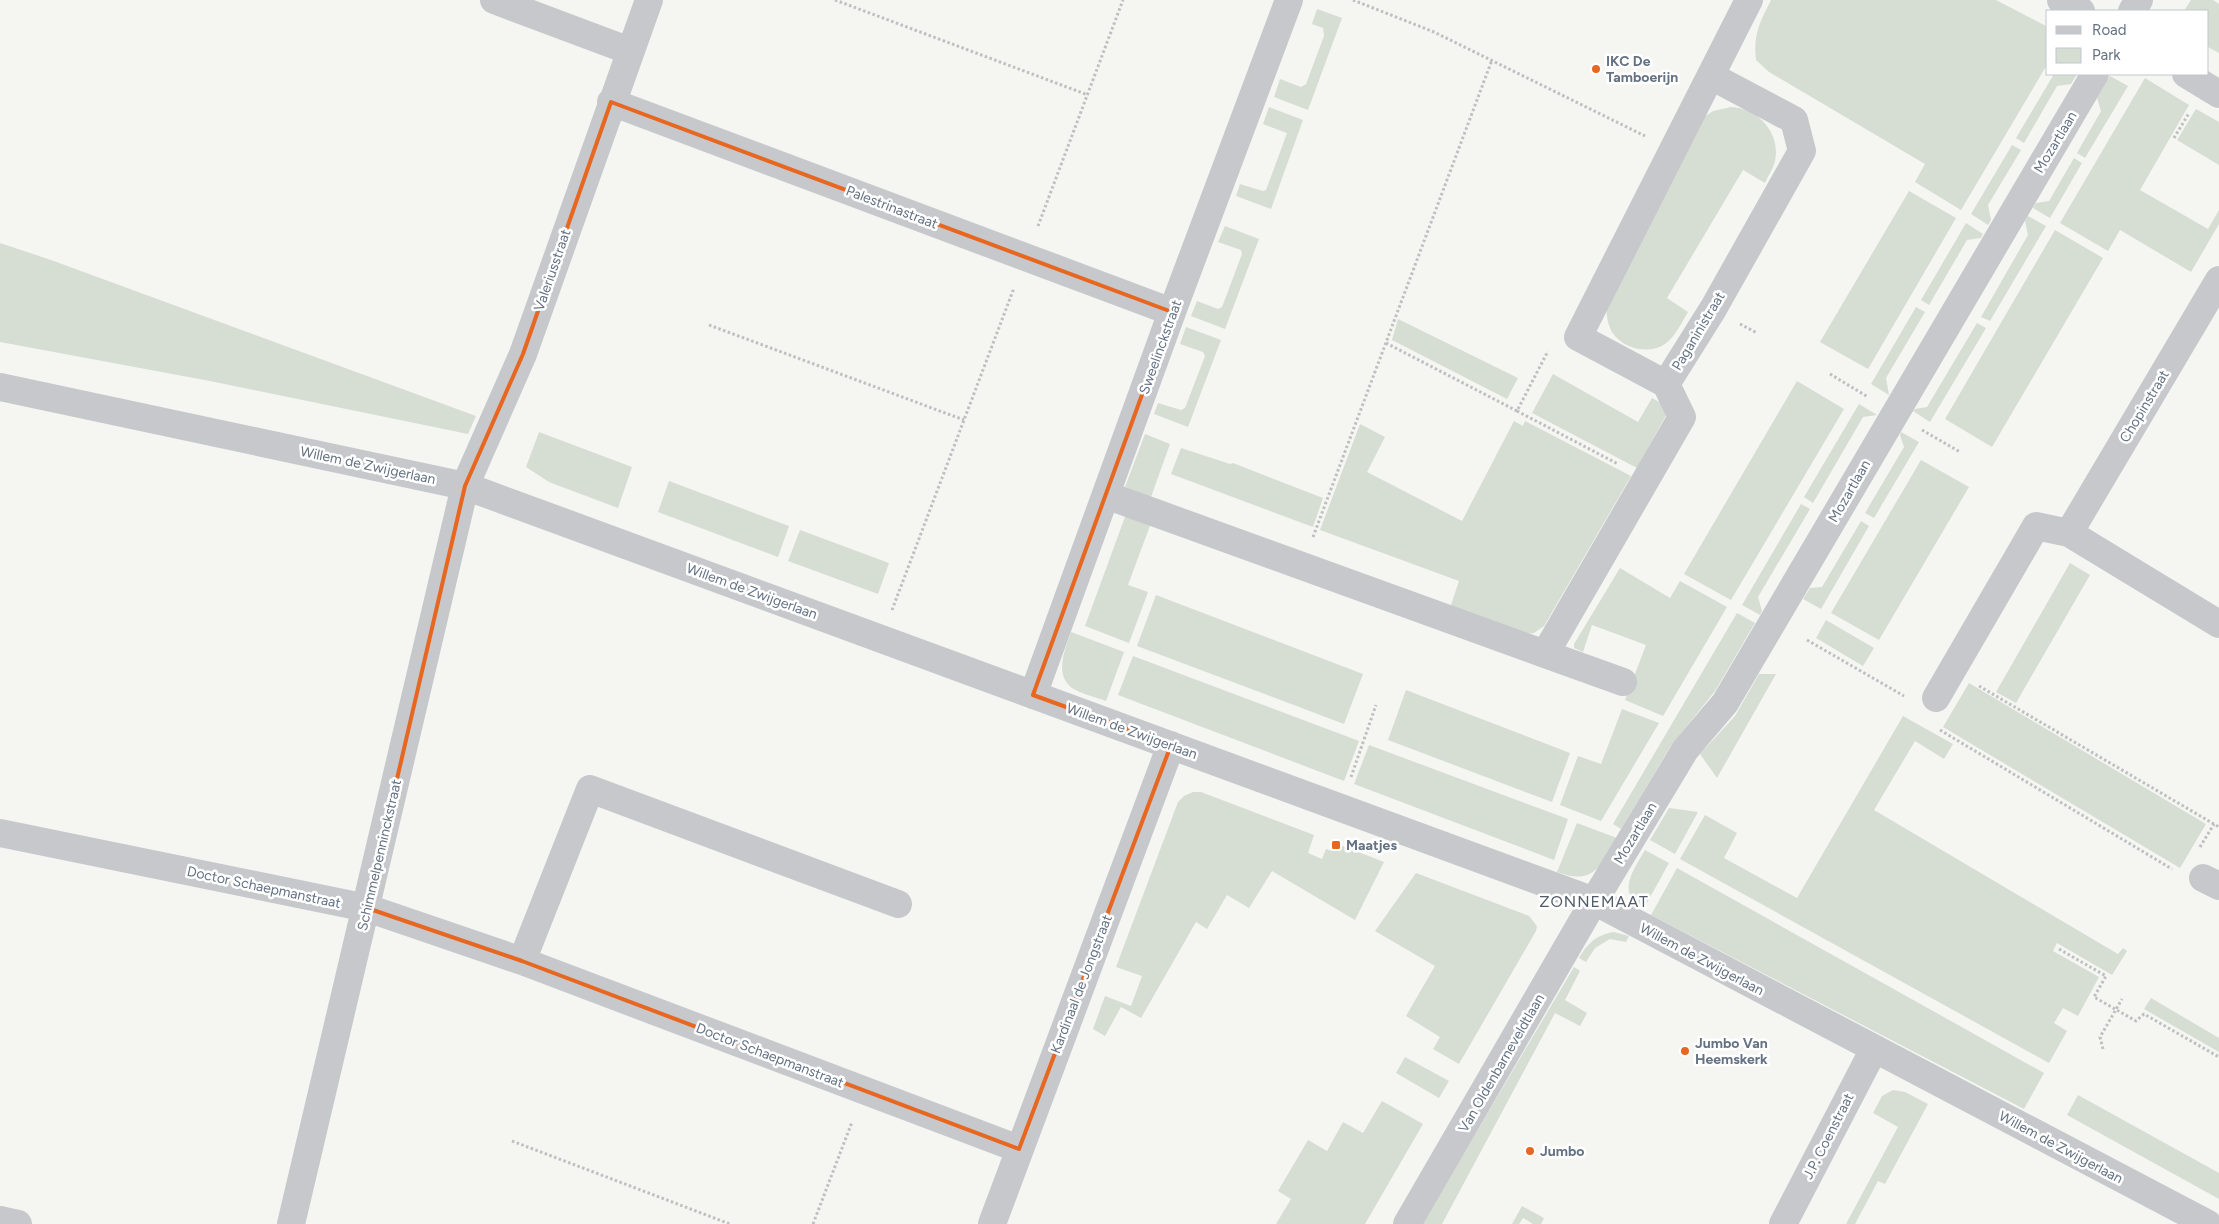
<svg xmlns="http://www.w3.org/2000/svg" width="2219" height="1224" viewBox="0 0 2219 1224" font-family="Figtree,sans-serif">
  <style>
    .green { fill: #d6ddd3 }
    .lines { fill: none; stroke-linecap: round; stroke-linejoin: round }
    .path { stroke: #bdbfc1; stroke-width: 3; stroke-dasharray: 2.5 2.5; stroke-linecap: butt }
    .minor { stroke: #c6c8cc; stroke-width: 28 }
    .marked { fill: none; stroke: #e86720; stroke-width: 4; stroke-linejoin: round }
    .poi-dot { fill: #e86720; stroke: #fff; stroke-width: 2 }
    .labels { text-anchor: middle; stroke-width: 5; stroke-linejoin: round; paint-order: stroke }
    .poi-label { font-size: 14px; font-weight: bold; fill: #647284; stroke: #fff; text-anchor: start }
    .street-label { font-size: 14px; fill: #647284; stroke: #fff }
    .quarter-label { font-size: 16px; letter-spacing: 1px; fill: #525c69; stroke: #fff }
  </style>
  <rect width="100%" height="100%" fill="#f5f6f2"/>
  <path class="green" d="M 1771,0 L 1996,0 L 2048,27 L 2048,63 L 1961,210 L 1915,182 L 1925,164 L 1769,72 L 1756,60 C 1753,34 1760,22 1771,0 Z
    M 2191,0 L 2213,0 L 2219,4 L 2219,53 L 2208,47 L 2208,11 L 2184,11 Z
    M 1317,9 L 1342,18 L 1308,110 L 1274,97 L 1280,79 L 1301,87 L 1306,84 L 1324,36 L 1323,28 L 1312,24 Z
    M 2054,74 L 2077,74 L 2071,84 L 2057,86 L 2024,143 L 2016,138 Z
    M 2110,76 L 2128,86 L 2085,158 L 2077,153 L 2101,111 L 2097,98 Z
    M 2145,78 L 2189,105 L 2140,190 L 2208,229 L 2219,210 L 2219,224 L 2191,272 L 2120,230 L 2108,251 L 2060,223 Z
    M 1269,107 L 1303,120 L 1271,209 L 1236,196 L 1240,184 L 1263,191 L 1266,190 L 1287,133 L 1263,124 Z
    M 1731,107 C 1758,108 1781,133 1775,161 C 1773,169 1768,176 1765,183 L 1743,170 L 1667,298 L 1688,312 C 1682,322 1675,337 1665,344 C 1649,355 1623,349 1612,332 C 1608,325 1607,317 1606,309 L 1704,117 L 1713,111 Z
    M 2196,109 L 2219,122 L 2219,165 L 2177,140 Z
    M 2012,145 L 2021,150 L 1988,205 L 1991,220 L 1988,225 L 1971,214 Z
    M 2074,158 L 2082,163 L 2050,218 L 2033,208 L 2036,203 L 2049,201 Z
    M 1909,191 L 1956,218 L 1868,369 L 1820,342 Z
    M 2028,216 L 2046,226 L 1990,321 L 1981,317 L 2028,235 L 2025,221 Z
    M 1966,223 L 1983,234 L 1981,238 L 1967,240 L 1929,305 L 1921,300 Z
    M 1225,226 L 1259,239 L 1225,329 L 1191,316 L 1197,301 L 1218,309 L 1222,307 L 1242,254 L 1241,250 L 1218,242 Z
    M 2055,230 L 2103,258 L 1992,447 L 1945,419 Z
    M 0,243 L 51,260 L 476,416 L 468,434 L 210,381 L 0,342 Z
    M 1916,307 L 1925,312 L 1886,378 L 1889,395 L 1871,384 Z
    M 1398,319 L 1518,378 L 1507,399 L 1392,340 Z
    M 1977,323 L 1986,328 L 1930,422 L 1913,411 L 1915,409 L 1927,407 Z
    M 1186,327 L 1221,340 L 1188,427 L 1154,414 L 1158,403 L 1181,410 L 1185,408 L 1205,356 L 1203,352 L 1180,344 Z
    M 1553,374 L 1638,422 L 1652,398 L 1670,408 L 1637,468 L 1532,413 Z
    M 1797,381 L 1844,409 L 1731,600 L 1684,574 Z
    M 1859,404 L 1877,415 L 1863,417 L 1813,503 L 1804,497 Z
    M 1514,421 L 1523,426 L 1525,421 L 1631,476 L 1544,626 L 1534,633 L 1523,634 L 1450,608 L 1459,581 L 1320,530 L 1360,424 L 1385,437 L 1367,472 L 1462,521 Z
    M 539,432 L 632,467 L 618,508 L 549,482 L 526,467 Z
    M 1901,432 L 1919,442 L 1874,518 L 1865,513 L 1904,447 L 1900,435 Z
    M 1145,434 L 1170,444 L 1151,497 L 1125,487 Z
    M 1181,448 L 1230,464 L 1233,463 L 1323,498 L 1313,527 L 1171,474 Z
    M 1921,460 L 1969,487 L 1879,640 L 1831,613 Z
    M 669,481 L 789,526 L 778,557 L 658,512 Z
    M 1801,504 L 1810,509 L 1758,597 L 1762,611 L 1760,615 L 1742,605 Z
    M 1126,514 L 1151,523 L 1128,585 L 1148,592 L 1129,643 L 1085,626 Z
    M 1861,521 L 1869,526 L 1821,609 L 1803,599 L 1810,588 L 1822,587 Z
    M 800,530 L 889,563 L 878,594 L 788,561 Z
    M 2070,563 L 2090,575 L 2016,703 L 1996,692 Z
    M 1620,568 L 1670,598 L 1680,581 L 1727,607 L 1663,716 L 1625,700 L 1646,645 L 1592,625 L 1583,652 L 1574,648 L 1574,644 Z
    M 1156,595 L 1363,674 L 1344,724 L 1137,646 Z
    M 1737,613 L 1755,623 L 1715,691 L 1670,747 L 1621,829 L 1613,824 Z
    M 1826,620 L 1874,648 L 1863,666 L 1816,638 Z
    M 1071,632 L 1124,652 L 1106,701 C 1096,697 1081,694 1072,688 C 1054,675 1065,649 1071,632 Z
    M 1133,656 L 1359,741 L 1344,781 L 1118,695 Z
    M 1759,674 L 1776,674 L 1717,778 L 1700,754 L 1735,716 Z
    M 1969,683 L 2206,824 L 2180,868 L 1943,727 Z
    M 1406,690 L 1570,753 L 1552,802 L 1388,740 Z
    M 1622,709 L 1659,723 L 1601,821 L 1560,805 L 1578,756 L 1601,764 Z
    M 1903,716 L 1953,744 L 1944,759 L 1915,741 L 1874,810 L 2118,954 L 2123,948 L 2127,951 L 2112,975 L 2057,943 L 2053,951 L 2099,977 L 2078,1016 L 2063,1008 L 2054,1023 L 2067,1031 L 2049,1063 L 1680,859 L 1705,815 L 1737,833 L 1724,858 L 1797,898 Z
    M 1369,745 L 1568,819 L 1554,860 L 1354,784 Z
    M 1193,792 L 1201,792 L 1314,835 L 1308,853 L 1322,859 L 1326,849 L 1332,851 L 1335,843 L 1384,862 L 1355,920 L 1272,871 L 1249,908 L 1227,895 L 1207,929 L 1196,922 L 1141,1018 L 1121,1007 L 1105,1036 L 1093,1029 L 1105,996 L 1131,1006 L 1142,976 L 1116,967 L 1178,802 L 1184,796 Z
    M 1669,808 L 1698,812 L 1675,854 L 1650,840 Z
    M 1577,823 L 1617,838 C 1601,866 1593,886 1557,872 Z
    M 1645,850 L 1669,863 L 1643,910 C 1616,892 1633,871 1645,850 Z
    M 1677,868 L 2044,1073 L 2024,1109 L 1651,915 Z
    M 1416,873 L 1529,916 L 1537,926 L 1536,931 L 1459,1064 L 1433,1049 L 1440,1037 L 1406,1016 L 1435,966 L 1375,931 Z
    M 1614,932 L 1629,936 L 1626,942 L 1610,939 L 1595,948 L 1586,962 L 1579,958 C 1588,943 1596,935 1614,932 Z
    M 1574,967 L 1580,971 L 1565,1000 L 1587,1013 L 1580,1026 L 1555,1013 L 1442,1224 L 1422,1224 Z
    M 2151,998 L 2219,1038 L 2219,1052 L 2144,1009 Z
    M 1405,1057 L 1449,1081 L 1439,1098 L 1396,1073 Z
    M 1893,1090 L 1905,1092 L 1928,1104 L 1885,1184 L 1878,1181 L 1855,1224 L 1846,1224 L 1898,1127 L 1873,1113 L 1882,1096 Z
    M 2078,1095 L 2219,1173 L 2219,1199 L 2067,1115 Z
    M 1382,1101 L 1423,1124 L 1365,1224 L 1276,1224 L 1291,1199 L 1278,1191 L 1308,1140 L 1327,1151 L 1343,1122 L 1363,1133 Z
    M 1522,1206 L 1544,1218 L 1541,1224 L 1533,1224 L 1523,1218 L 1519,1224 L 1512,1224 Z"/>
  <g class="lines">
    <path class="path" d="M 835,0 L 1088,95
      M 1353,0 L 1434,32 L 1645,136
      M 2174,138 L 2189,113
      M 1038,226 L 1123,0
      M 1740,324 L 1757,333
      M 709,325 L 964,420
      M 1386,343 L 1517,411 L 1548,351
      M 1830,374 L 1868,397
      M 1517,411 L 1618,464
      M 1922,430 L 1960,452
      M 1313,537 L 1492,60
      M 892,610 L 1014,288
      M 1807,640 L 1904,696
      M 1979,686 L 2219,827
      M 1940,730 L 2172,869
      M 1351,777 L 1376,705
      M 2200,847 L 2214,824
      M 2059,949 L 2106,976 L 2094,997 L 2136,1021 L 2144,1014 L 2219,1057
      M 2103,1049 L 2100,1037 L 2122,999
      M 512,1141 L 730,1224
      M 813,1224 L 852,1122"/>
    <path class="minor" d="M 494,0 L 630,51
      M 2061,0 L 2081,11
      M 2132,11 L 2139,0
      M 2186,74 L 2219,94
      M 611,102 L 1172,312
      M 2219,280 L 2069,533 L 2219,624
      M 1666,384 L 1578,337 L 1749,0
      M 1666,384 L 1713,309 L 1802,151 L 1794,120 L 1711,76
      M 0,387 L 465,486 L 1594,901 L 2208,1224
      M 1106,495 L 1545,654
      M 1623,682 L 1545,654 L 1682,417 L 1666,384
      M 1033,695 L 1172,312 L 1289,0
      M 1936,698 L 2036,526 L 2069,533
      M 0,833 L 367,908 L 522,961 L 1019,1149
      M 2203,878 L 2219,886
      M 522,961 L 590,789 L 898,904
      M 0,1220 L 18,1224
      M 291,1224 L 465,486 L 523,354 L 649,0
      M 992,1224 L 1171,745
      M 1407,1224 L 1594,901 L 1685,750 L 1725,703 L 2095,74
      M 1783,1224 L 1874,1049"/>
  </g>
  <path class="marked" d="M 611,102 L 1172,312 L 1033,695 L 1171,745 L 1019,1149 L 522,961 L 367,908 L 465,486 L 523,354 Z"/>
  <g class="poi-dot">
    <circle cx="1596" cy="69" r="5"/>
    <rect x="1331" y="840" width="10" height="10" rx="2.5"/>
    <circle cx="1685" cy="1051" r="5"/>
    <circle cx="1530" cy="1151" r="5"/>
  </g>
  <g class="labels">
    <g class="poi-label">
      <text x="1606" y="66">IKC De<tspan x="1606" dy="16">Tamboerijn</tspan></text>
      <text x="1346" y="850">Maatjes</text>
      <text x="1695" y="1048">Jumbo Van<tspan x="1695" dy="16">Heemskerk</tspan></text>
      <text x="1540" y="1156">Jumbo</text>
    </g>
    <g class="street-label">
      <text transform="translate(2055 142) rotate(-59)" y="5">Mozartlaan</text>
      <text transform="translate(892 207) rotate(21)" y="5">Palestrinastraat</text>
      <text transform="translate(552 270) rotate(-71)" y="5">Valeriusstraat</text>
      <text transform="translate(1698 331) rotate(-59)" y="5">Paganinistraat</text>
      <text transform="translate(1160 347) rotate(-70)" y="5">Sweelinckstraat</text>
      <text transform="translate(2144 406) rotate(-59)" y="5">Chopinstraat</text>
      <text transform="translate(368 465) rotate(12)" y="5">Willem de Zwijgerlaan</text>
      <text transform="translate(1849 491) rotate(-60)" y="5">Mozartlaan</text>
      <text transform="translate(752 591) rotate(20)" y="5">Willem de Zwijgerlaan</text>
      <text transform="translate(1132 731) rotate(20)" y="5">Willem de Zwijgerlaan</text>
      <text transform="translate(1635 833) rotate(-59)" y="5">Mozartlaan</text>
      <text transform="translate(379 855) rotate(-77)" y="5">Schimmelpenninckstraat</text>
      <text transform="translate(264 887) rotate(12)" y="5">Doctor Schaepmanstraat</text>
      <text transform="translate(1702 959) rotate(28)" y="5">Willem de Zwijgerlaan</text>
      <text transform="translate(1081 984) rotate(-69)" y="5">Kardinaal de Jongstraat</text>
      <text transform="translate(770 1055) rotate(21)" y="5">Doctor Schaepmanstraat</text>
      <text transform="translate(1501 1063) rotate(-60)" y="5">Van Oldenbarneveldtlaan</text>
      <text transform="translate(1828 1136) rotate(-63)" y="5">J.P. Coenstraat</text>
      <text transform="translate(2061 1147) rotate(28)" y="5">Willem de Zwijgerlaan</text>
    </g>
    <g class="quarter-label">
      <text x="1594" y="907">ZONNEMAAT</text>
    </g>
  </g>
  <rect x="2046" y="10" width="162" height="65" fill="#ffffff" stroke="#c1c7ce"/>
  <rect x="2056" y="26" width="25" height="8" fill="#c6c8cc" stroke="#c1c7ce"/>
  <text x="2092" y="35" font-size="15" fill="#647284">Road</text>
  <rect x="2056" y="48" width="25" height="15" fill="#d6ddd3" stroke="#c1c7ce"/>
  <text x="2092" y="60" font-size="15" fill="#647284">Park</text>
</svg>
